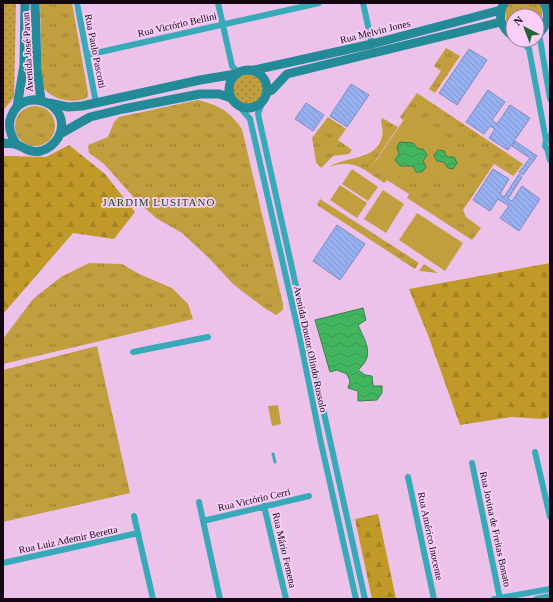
<svg xmlns="http://www.w3.org/2000/svg" width="553" height="602" viewBox="0 0 553 602" font-family="Georgia,serif">
  <style>
    .grass { fill: url(#grass-tufts) }
    .forest { fill: url(#forest-firs) }
    .park { fill: url(#park-dots) }
    .pitch { fill: #c19e3e }
    .water { fill: url(#water-waves); stroke: #348248 }
    .building { fill: url(#building-back-hatch); stroke: #7c8dba }
    .lines { fill: none; stroke-linecap: round; stroke-linejoin: round }
    .lane { stroke: #38a9b8; stroke-width: 3 }
    .street { stroke: #38a9b8; stroke-width: 6 }
    .secondary { stroke: #238a98; stroke-width: 9 }
    .labels { text-anchor: middle; stroke-width: 3.5; stroke-linejoin: round; paint-order: stroke }
    .street-label { font-size: 10px; fill: #140714; stroke: #facff7 }
    .neighbourhood-label { font-size: 11px; letter-spacing: 1px; fill: #0d4f20; stroke: #facff7 }
  </style>
  <defs>
    <pattern id="grass-tufts" width="24" height="20" patternUnits="userSpaceOnUse"><rect width="24" height="20" fill="#c19e3e"/><path d="M3 7l-1-3M5 7V3M7 7l1-3M15 17l-1-3M17 17v-4M19 17l1-3" fill="none" stroke="#9c7f33"/></pattern>
    <pattern id="forest-firs" width="22" height="20" patternUnits="userSpaceOnUse"><rect width="22" height="20" fill="#c09928"/><path d="M5 1l3.5 6h-7zM16 11l3.5 6h-7z" fill="#a48223"/></pattern>
    <pattern id="park-dots" width="8" height="8" patternUnits="userSpaceOnUse"><rect width="8" height="8" fill="#c19e3e"/><path d="M2 2h.1M6 6h.1" fill="none" stroke="#9c7f33" stroke-width="1.8" stroke-linecap="round"/></pattern>
    <pattern id="water-waves" width="16" height="10" patternUnits="userSpaceOnUse"><rect width="16" height="10" fill="#42b65e"/><path d="M0 5q4-4 8 0t8 0" fill="none" stroke="#399b51"/></pattern>
    <pattern id="building-back-hatch" width="6" height="6" patternUnits="userSpaceOnUse"><rect width="6" height="6" fill="#97b0f1"/><path d="M-1 5l2 2M0 0l6 6M5-1l2 2" fill="none" stroke="#8196ce"/></pattern>
  </defs>
  <rect width="100%" height="100%" fill="#ecc2ea"/>
  <path class="grass" d="M 40,3 L 72,3 L 88,93 L 87,98 C 71,104 52,100 42,86 Z
    M 509,3 L 539,3 C 544,11 543,20 537,27 L 537,16 L 513,16 L 512,29 C 505,21 503,12 509,3 Z
    M 446,48 L 460,56 L 435,93 L 429,89 L 441,71 L 434,66 Z
    M 417,93 L 523,164 L 513,176 L 494,164 L 463,210 L 466,217 L 481,228 L 472,240 L 407,198 L 409,194 L 387,180 L 384,183 C 364,170 354,158 329,167 C 345,156 376,161 382,137 C 384,130 380,124 382,118 L 398,127 L 375,161 L 451,179 L 462,171 L 407,115 L 403,120 L 400,117 Z
    M 198,100 C 220,106 228,110 242,129 L 283,304 L 283,310 L 276,315 L 263,307 L 233,284 L 209,258 L 182,233 L 156,218 L 137,201 L 104,164 L 89,153 L 88,145 L 108,137 L 114,122 L 119,117 Z
    M15 126a20 20 0 1 1 40 0a20 20 0 1 1-40 0Z
    M 328,117 L 346,129 L 338,140 L 352,150 L 349,154 L 333,156 L 321,168 L 316,162 L 312,138 Z
    M 320,199 L 419,263 L 415,269 L 317,205 Z
    M 89,263 L 122,264 L 139,274 L 172,288 L 188,304 L 193,319 L 3,364 L 3,339 L 33,299 L 61,277 Z
    M 424,264 L 438,273 L 419,271 Z
    M 97,346 L 130,493 L 3,522 L 3,370 Z"/>
  <path class="forest" d="M 69,145 L 105,174 L 135,212 L 114,239 L 73,233 L 3,314 L 3,156 L 46,157 Z
    M 550,263 L 550,417 L 543,419 L 512,417 L 460,425 L 428,335 L 409,289 Z
    M 378,514 L 396,599 L 372,599 L 355,519 Z"/>
  <path class="park" d="M 3,3 L 16,3 L 14,97 L 3,111 Z
    M232 89a16 16 0 1 1 32 0a16 16 0 1 1-32 0Z"/>
  <path class="pitch" d="M 407,115 L 462,150 C 469,163 465,173 451,179 L 408,182 L 375,162 Z
    M 352,169 L 378,187 L 368,201 L 342,184 Z
    M 340,185 L 367,203 L 357,218 L 330,200 Z
    M 383,190 L 404,204 L 386,233 L 364,219 Z
    M 417,213 L 463,243 L 445,271 L 399,240 Z
    M 278,405 L 281,424 L 272,426 L 268,406 Z"/>
  <path class="water" d="M 400,142 L 413,143 L 418,149 L 423,149 L 427,155 L 423,161 L 426,167 L 422,172 L 416,172 L 413,166 L 400,166 L 395,160 L 399,154 L 397,147 Z
    M 438,150 L 444,151 L 447,157 L 454,157 L 457,163 L 453,169 L 448,168 L 444,162 L 437,161 L 434,155 Z
    M 363,308 L 366,320 L 358,325 C 366,343 375,355 358,370 L 365,375 L 372,376 L 373,386 L 382,386 L 382,393 L 377,400 L 358,401 L 358,391 L 348,388 L 350,381 L 347,374 L 337,370 L 330,372 L 315,320 Z"/>
  <path class="building" d="M 469,49 L 487,60 L 457,105 L 439,93 Z
    M 351,84 L 369,95 L 347,127 L 330,116 Z
    M 488,90 L 505,102 L 492,120 L 497,124 L 510,105 L 530,118 L 508,150 L 489,138 L 495,129 L 490,126 L 484,134 L 466,122 Z
    M 306,103 L 324,115 L 313,131 L 295,119 Z
    M 515,141 L 537,156 L 523,175 L 519,172 L 530,158 L 512,146 Z
    M 493,169 L 509,179 L 500,194 L 504,197 L 519,174 L 522,177 L 508,199 L 512,201 L 522,186 L 540,199 L 519,231 L 500,218 L 509,206 L 498,199 L 490,211 L 473,200 Z
    M 337,225 L 365,244 L 340,280 L 313,261 Z"/>
  <g class="lines">
    <path class="lane" d="M 273,454 L 275,462"/>
    <path class="street" d="M 77,3 L 96,103
      M 218,3 L 232,66 L 238,72
      M 363,3 L 372,44
      M 539,33 L 550,99
      M 521,40 L 529,49 L 546,140
      M 87,55 L 319,3
      M 262,103 L 258,114 L 365,599
      M 239,106 L 250,119 L 299,334 L 321,443 L 356,599
      M 550,136 L 546,140 L 545,146 L 550,153
      M 548,152 L 550,160
      M 133,352 L 208,337
      M 535,452 L 550,517
      M 472,463 L 500,599
      M 408,477 L 434,599
      M 199,502 L 220,599
      M 264,506 L 286,599
      M 134,516 L 153,599
      M 203,521 L 309,496
      M 3,563 L 138,533
      M 494,599 L 550,589
      M 536,599 L 550,596"/>
    <path class="secondary" d="M 35,3 L 37,69 L 41,100
      M 504,3 C 497,16 501,28 513,36
      M 537,35 C 547,27 551,14 544,3
      M229 89a19 19 0 1 1 38 0a19 19 0 1 1-38 0Z
      M 254,70 L 372,44 L 501,10
      M 267,92 L 272,90 L 287,74 L 501,22
      M 49,103 L 68,107 L 82,106 L 200,80 L 236,74
      M 17,107 L 24,65 L 25,3
      M 60,134 L 90,117 L 123,109 L 200,94 L 219,94 L 231,98
      M 3,143 C 8,144 14,143 18,145 C 26,149 32,153 41,151 C 48,149 54,144 58,138 C 76,105 23,83 11,117 C 7,127 11,136 17,145"/>
  </g>
  <g class="labels">
    <g class="street-label">
      <text transform="translate(177 24) rotate(-13)" y="4">Rua Victório Bellini</text>
      <text transform="translate(375 31) rotate(-14)" y="4">Rua Melvin Jones</text>
      <text transform="translate(96 51) rotate(79)" y="4">Rua Paulo Pascotti</text>
      <text transform="translate(27 52) rotate(-93)" y="4">Avenida José Pavan</text>
      <text transform="translate(311 349) rotate(78)" y="4">Avenida Doutor Olindo Russolo</text>
      <text transform="translate(254 499) rotate(-13)" y="4">Rua Victório Cerri</text>
      <text transform="translate(496 529) rotate(78)" y="4">Rua Jovina de Freitas Bonato</text>
      <text transform="translate(431 536) rotate(78)" y="4">Rua Américo Inocente</text>
      <text transform="translate(68 539) rotate(-12)" y="4">Rua Luiz Ademir Beretta</text>
      <text transform="translate(285 550) rotate(77)" y="4">Rua Mário Femena</text>
    </g>
    <g class="neighbourhood-label">
      <text x="159" y="206">JARDIM LUSITANO</text>
    </g>
  </g>
  <rect width="553" height="602" fill="none" stroke="#140714" stroke-width="8"/>
  <g transform="translate(525 28) rotate(318)"><circle r="19" fill="#facff7" stroke="#9e7f9c"/>
  <path d="M0-3L7 15L0 10L-7 15Z" fill="#216631"/>
  <text y="-6" font-size="11" font-weight="bold" text-anchor="middle" fill="#140714">N</text>
  </g>
</svg>
